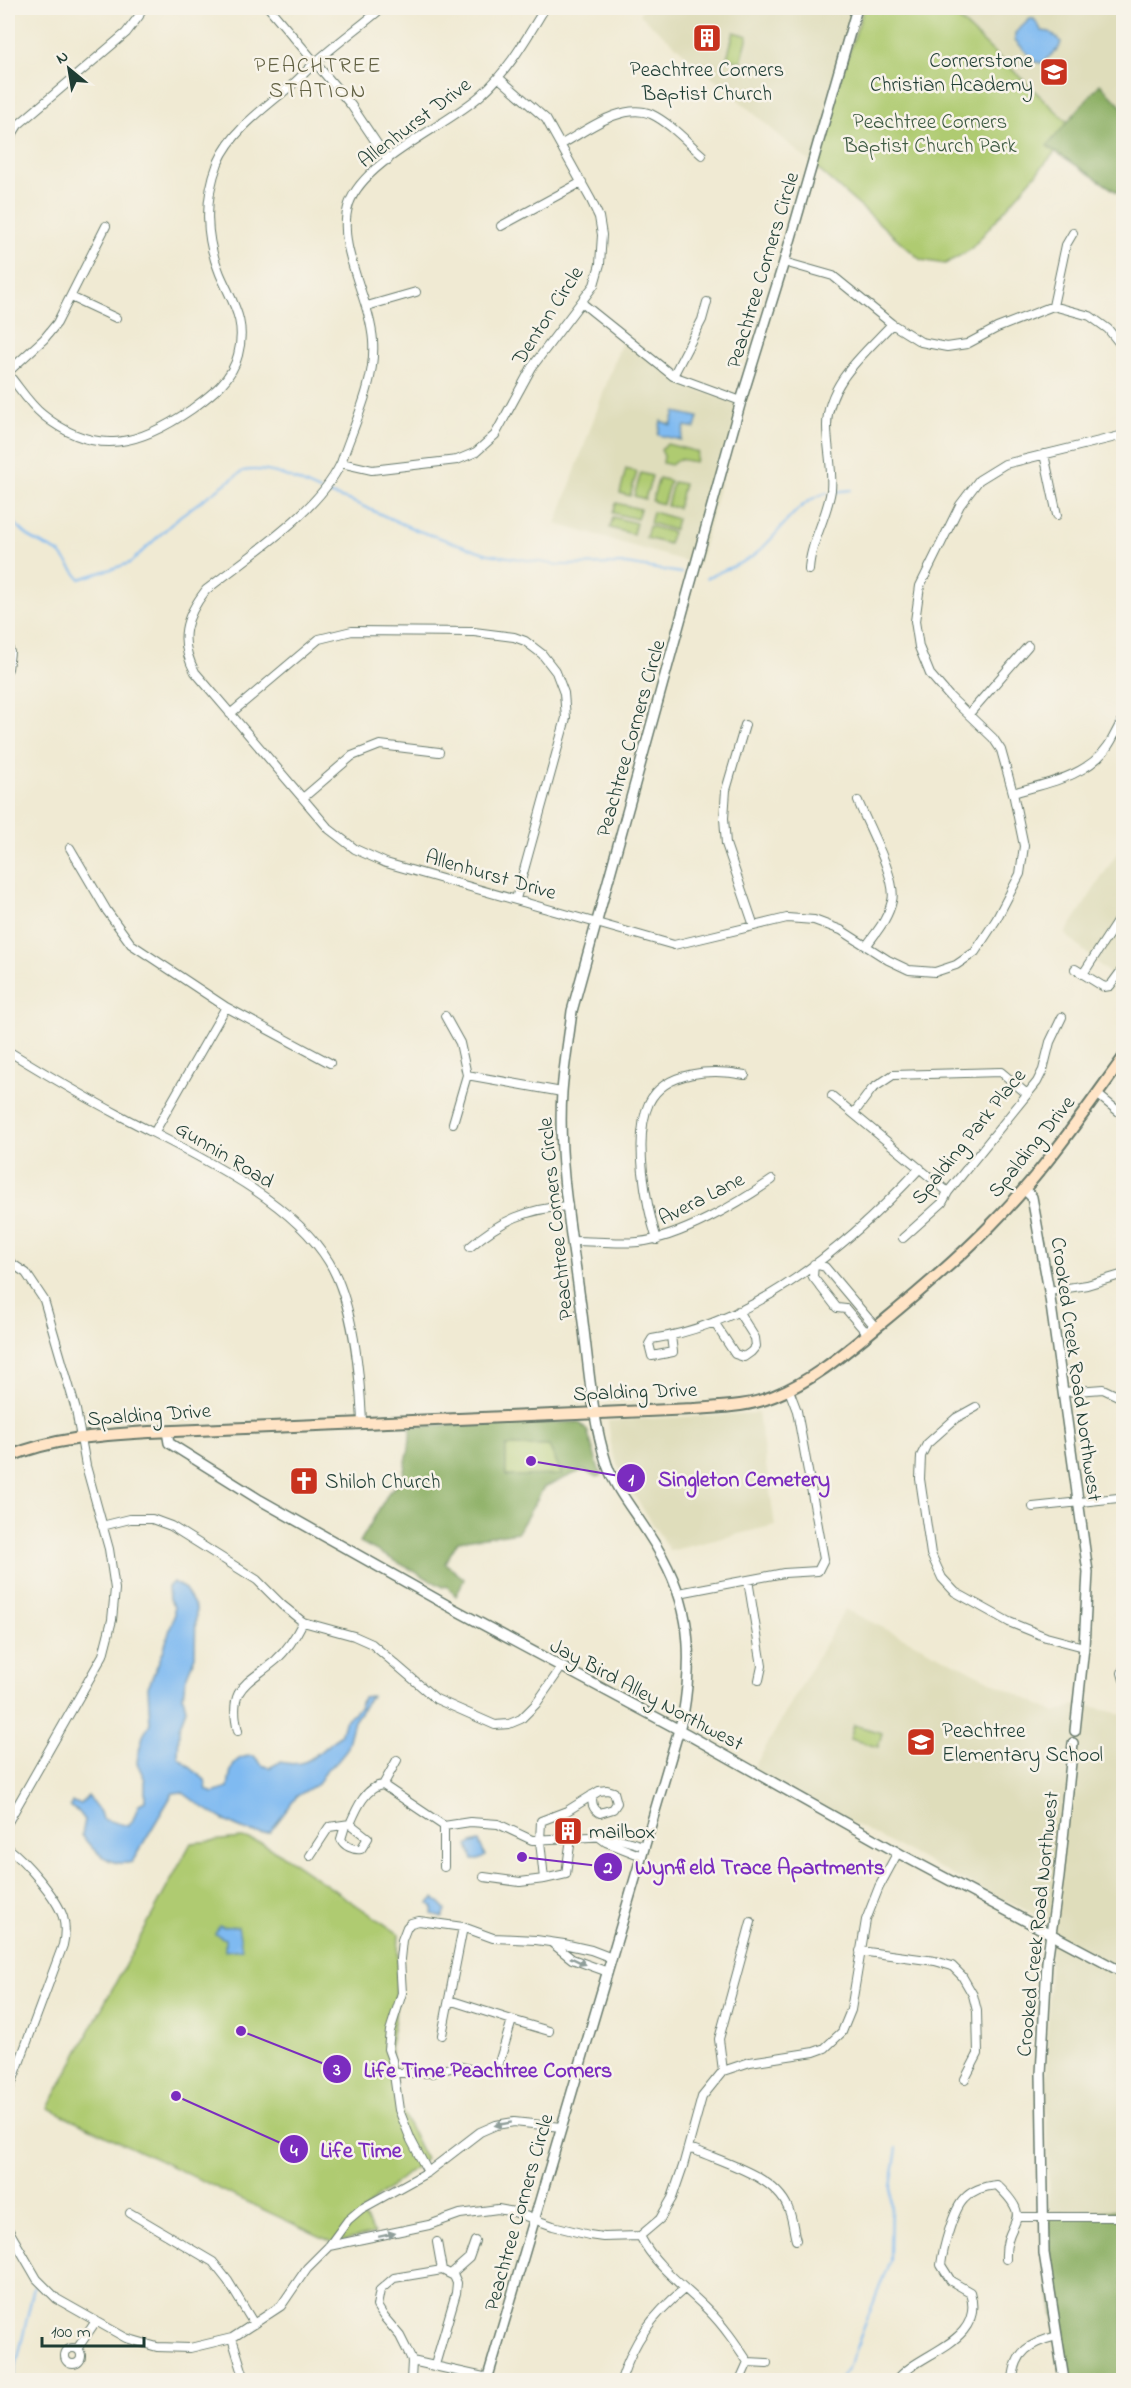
<svg xmlns="http://www.w3.org/2000/svg" width="1131" height="2388" viewBox="0 0 1131 2388" font-family="'Indie Flower',sans-serif">
  <style>
    .built { fill: #dfddbb }
    .green { fill: #afcb71; stroke: #678452; stroke-width: 1.5 }
    .forest { fill: #8baf63; stroke: #55764c; stroke-width: 1.5; fill-rule: evenodd }
    .water { fill: #7fbaf1; stroke: #4f7c92; stroke-width: 1.5 }
    .lines { fill: none; stroke-linecap: round; stroke-linejoin: round }
    .stream { stroke: #7fbaf1; stroke-width: 2 }
    .minor-casing { stroke: #687a6c; stroke-width: 10 }
    .tertiary-casing { stroke: #687a6c; stroke-width: 12 }
    .secondary-casing { stroke: #687a6c; stroke-width: 14 }
    .minor { stroke: #fff; stroke-width: 8 }
    .tertiary { stroke: #fff; stroke-width: 9 }
    .secondary { stroke: #ffe4c6; stroke-width: 10 }
    .oneway { fill: #8f9e9a }
    .labels { text-anchor: middle; stroke-width: 5; stroke-linejoin: round; paint-order: stroke }
    .poi-label { font-size: 21px; fill: #1f3d34; stroke: #f7f3e8; text-anchor: start }
    .park-label { font-size: 21px; fill: #3c5940; stroke: #f7f3e8 }
    .street-label { font-size: 21px; fill: #1f3d34; stroke: #f7f3e8 }
    .neighbourhood-label { font-size: 22px; letter-spacing: 1.5px; fill: #636244; stroke: #f7f3e8 }
    .leader { fill: none; stroke: #7b2cbf; stroke-width: 2 }
    .callout-dot { fill: #7b2cbf; stroke: #f7f3e8; stroke-width: 2 }
    .mark-label { font-size: 18px; text-anchor: middle; font-weight: bold; fill: #fff }
    .callout-label { font-size: 22px; text-anchor: middle; font-weight: bold; fill: #7b2cbf; stroke: #f7f3e8; stroke-width: 5; stroke-linejoin: round; paint-order: stroke }
  </style>
  <rect width="100%" height="100%" fill="#f7f3e8"/>
  <filter id="ink" filterUnits="userSpaceOnUse"><feTurbulence type="fractalNoise" baseFrequency=".0167" numOctaves="2"/><feDisplacementMap in="SourceGraphic" scale="12" xChannelSelector="R" yChannelSelector="G"/><feConvolveMatrix kernelMatrix="1 2 1 2 8 2 1 2 1" color-interpolation-filters="sRGB"/></filter>
  <filter id="wash" filterUnits="userSpaceOnUse"><feTurbulence type="fractalNoise" baseFrequency=".008" numOctaves="4" result="noise"/><feDisplacementMap in="SourceGraphic" scale="24" xChannelSelector="R" yChannelSelector="G"/><feGaussianBlur stdDeviation="1.35" result="paint"/><feColorMatrix in="noise" values="0 0 0 0 0 0 0 0 0 0 0 0 0 0 0 0 0 1.4 0 .05"/><feComposite in="paint" operator="in"/></filter>
  <g filter="url(#wash)">
    <rect width="100%" height="100%" fill="#f0ead3"/>
    <path class="built" d="M 643,8 L 864,8 L 812,164 L 639,14 Z
      M 947,8 L 1123,8 L 1123,174 L 1062,117 Z
      M 624,335 L 660,369 L 689,388 L 741,403 L 699,565 L 556,524 Z
      M 1123,844 L 1123,986 L 1065,934 Z
      M 758,1413 L 775,1525 L 670,1551 L 623,1478 L 612,1451 L 608,1421 Z
      M 845,1609 L 1056,1713 L 1080,1703 L 1123,1715 L 1123,2210 L 1049,2214 L 1046,2086 L 1051,1922 L 962,1880 L 752,1771 Z"/>
    <path class="green" d="M 864,8 L 947,8 L 1075,129 L 970,250 L 945,264 L 921,260 L 812,164 Z
      M 734,32 L 748,36 L 741,62 L 727,58 Z
      M 667,444 L 698,452 L 695,462 L 679,459 L 671,465 L 663,463 L 664,456 L 661,450 Z
      M 626,469 L 637,472 L 630,496 L 620,493 Z
      M 641,473 L 652,476 L 645,499 L 634,496 Z
      M 659,478 L 670,481 L 663,504 L 652,501 Z
      M 673,482 L 684,484 L 678,508 L 667,506 Z
      M 616,503 L 640,509 L 637,519 L 613,513 Z
      M 653,512 L 677,519 L 674,530 L 650,523 Z
      M 613,517 L 636,523 L 633,534 L 610,528 Z
      M 649,526 L 672,532 L 669,544 L 646,538 Z
      M 506,1446 L 549,1446 L 563,1476 L 505,1476 Z
      M 854,1725 L 882,1733 L 878,1747 L 850,1739 Z
      M 242,1838 L 262,1843 L 284,1856 L 399,1934 L 395,2018 L 390,2045 L 398,2103 L 425,2159 L 376,2199 L 361,2214 L 375,2233 L 334,2243 L 48,2108 L 191,1843 Z"/>
    <path class="forest" d="M 1100,84 L 1123,108 L 1123,196 L 1047,146 Z
      M 579,1422 L 587,1430 L 601,1476 L 597,1477 L 583,1470 L 544,1487 L 518,1532 L 458,1541 L 445,1563 L 464,1579 L 456,1596 L 447,1586 L 443,1587 L 360,1542 L 389,1492 L 402,1480 L 409,1448 L 411,1426 ZM 506,1446 L 549,1446 L 562,1475 L 506,1476 Z
      M 1123,2210 L 1123,2380 L 1067,2380 L 1049,2287 L 1049,2214 Z"/>
    <path class="water" d="M 1030,19 L 1034,19 L 1042,31 L 1050,32 L 1061,42 L 1059,48 L 1042,63 L 1035,62 L 1015,40 L 1015,33 Z
      M 675,412 L 698,417 L 695,428 L 685,426 L 681,440 L 658,435 L 661,421 L 671,425 Z
      M 173,1582 L 185,1589 L 196,1608 L 195,1656 L 185,1681 L 183,1697 L 186,1709 L 179,1728 L 178,1757 L 205,1780 L 207,1790 L 213,1793 L 228,1788 C 230,1769 232,1755 254,1756 L 262,1765 L 269,1768 L 280,1762 C 311,1770 317,1750 340,1736 L 344,1722 L 360,1706 L 363,1697 L 371,1696 L 354,1721 L 346,1751 L 337,1762 L 327,1769 L 319,1783 L 297,1796 L 270,1832 C 248,1841 199,1805 182,1792 L 173,1793 L 132,1862 C 112,1868 93,1852 82,1835 L 85,1820 L 79,1812 L 70,1807 L 72,1802 L 81,1804 L 88,1796 L 100,1812 L 102,1819 L 128,1826 L 132,1822 L 139,1804 L 145,1801 L 145,1780 L 137,1763 L 138,1755 L 143,1736 L 150,1723 L 148,1687 L 163,1652 L 174,1616 L 174,1607 L 169,1599 L 168,1587 Z
      M 479,1841 L 485,1856 L 479,1860 L 473,1860 L 468,1846 L 472,1843 Z
      M 434,1898 L 446,1910 L 443,1917 L 432,1914 L 433,1908 L 429,1903 Z
      M 219,1925 L 224,1927 L 238,1926 L 242,1949 L 225,1951 L 225,1939 L 215,1934 Z"/>
    <g class="lines">
      <path class="stream" d="M 833,492 L 851,490
        M 325,493 L 351,501 L 416,530 L 488,554 L 559,565 L 626,564 L 681,573
        M 8,518 L 32,539 L 60,553 L 80,579 L 130,563 L 180,516 L 243,471 C 271,466 295,480 320,491
        M 707,578 C 724,569 742,565 757,553 C 782,532 794,502 827,493
        M 13,2380 L 34,2287
        M 839,2380 L 849,2366 L 890,2260 L 891,2187 L 897,2148"/>
    </g>
  </g>
  <g filter="url(#ink)">
    <g class="lines">
      <g class="minor-casing">
        <path id="minor" d="M 269,8 L 351,105 L 388,160
          M 545,8 C 526,39 509,70 481,95 C 447,126 364,160 349,204 C 335,246 370,297 373,341 C 376,382 354,424 341,463 C 318,512 249,556 206,590 C 185,617 178,640 195,672 L 329,829 L 355,849 L 386,863 L 674,945 L 787,918 L 814,920 L 841,930 L 888,960 L 909,970 L 935,972 L 956,965 L 975,952 L 996,920 L 1020,874 L 1024,846 L 1013,793 L 1001,750 L 993,738 L 949,696 L 930,674 L 919,647 L 915,621 L 920,586 L 960,505 L 979,480 L 1005,464 L 1124,435
          M 8,141 L 18,125 L 126,33 L 139,16 L 142,8
          M 562,144 C 586,131 622,102 651,114 C 670,123 686,141 702,155
          M 501,226 L 582,182
          M 784,262 L 833,276 L 892,324 L 921,342 L 947,347 L 967,344 L 997,328 L 1053,306 L 1090,316 L 1108,329 L 1124,349
          M 71,297 L 116,318
          M 582,303 L 673,376 L 741,401
          M 367,306 L 416,292
          M 1053,306 L 1066,245 L 1073,233
          M 8,372 L 44,339 L 57,323 L 106,226
          M 8,374 C 19,387 29,404 43,415 C 96,458 140,445 192,409 C 211,395 232,380 238,355 C 247,321 233,304 220,274 C 205,238 204,199 218,163 C 232,130 267,106 293,84 C 301,77 308,69 316,62 C 337,43 361,26 382,8
          M 673,376 L 702,320 L 707,302
          M 1044,454 L 1057,515
          M 341,463 L 372,470 L 457,460 L 476,452 L 495,435 L 532,367 L 594,285 L 600,264 L 602,235 L 599,217 L 591,200 L 546,119 L 499,78
          M 809,570 C 810,543 827,518 831,490 C 833,470 827,447 827,426 C 827,383 865,353 892,324
          M 8,647 L 10,652 L 8,669
          M 230,714 L 319,639 L 352,631 L 474,632 L 514,637 L 525,641 L 542,654 L 556,672 L 564,693 L 566,718 L 516,899
          M 969,714 L 1028,646
          M 745,725 L 726,790 L 724,818 L 726,844 L 754,926
          M 1013,793 C 1046,783 1087,777 1108,746 C 1114,737 1118,727 1124,717
          M 303,798 L 352,756 L 380,745 L 439,752
          M 858,801 C 867,824 898,880 892,901 C 888,919 877,931 867,945
          M 70,848 L 107,911 L 131,944 L 226,1007 L 330,1063
          M 1121,888 L 1124,891
          M 1075,969 L 1104,987 L 1110,986 L 1124,967
          M 1083,974 L 1124,911
          M 445,1016 L 460,1043 L 467,1075 L 453,1123
          M 8,1051 C 44,1073 81,1095 119,1115 C 186,1151 289,1195 329,1262 C 353,1302 360,1375 362,1422
          M 467,1075 L 562,1092
          M 1097,1094 L 1124,1116
          M 832,1096 L 948,1192
          M 854,1113 L 872,1089 L 893,1075 L 1001,1072 L 1027,1094
          M 154,1133 L 226,1007
          M 903,1238 L 942,1203 L 948,1192 L 1037,1082 L 1043,1070 L 1050,1042 L 1062,1017
          M 657,1240 C 646,1204 633,1138 649,1103 C 665,1070 714,1069 745,1075
          M 573,1241 C 594,1241 617,1244 638,1242 C 680,1238 737,1204 772,1180
          M 470,1247 C 499,1221 529,1208 568,1206
          M 8,1261 L 26,1273 L 44,1300 L 76,1410 L 86,1466 L 109,1549 L 115,1589 L 112,1620 L 103,1655 L 8,1822
          M 814,1264 L 825,1267 L 872,1323 L 872,1331 L 864,1330 L 846,1309 L 837,1308 L 813,1277 Z
          M 1049,1291 L 1087,1285 L 1124,1274
          M 714,1322 L 735,1354 L 744,1357 L 751,1352 L 756,1346 L 755,1338 L 738,1311
          M 671,1336 L 673,1352 L 652,1356 L 649,1344 L 652,1339 C 757,1323 851,1243 920,1168
          M 1064,1392 L 1103,1389 L 1124,1399
          M 976,1407 L 956,1418 L 927,1444 L 921,1456 L 920,1479 L 931,1554 L 942,1578 L 955,1592 L 1009,1622 L 1046,1637 L 1084,1647
          M 1033,1507 L 1118,1498 L 1124,1501
          M 102,1526 L 130,1519 L 152,1519 L 171,1526 L 257,1580 L 282,1605 L 303,1622 L 354,1636 L 372,1644 L 436,1699 L 495,1725 L 509,1724 L 521,1719 L 536,1704 L 561,1668
          M 748,1580 L 762,1666 L 759,1680
          M 679,1593 L 784,1573 L 818,1571 L 824,1559 L 797,1411 L 789,1390
          M 1124,1667 L 1122,1673 L 1124,1680
          M 238,1731 C 227,1686 248,1684 276,1660 C 288,1649 296,1636 303,1622
          M 383,1785 L 397,1760
          M 345,1826 L 341,1839 C 344,1846 353,1850 361,1849 L 368,1838 L 350,1824
          M 598,1836 L 606,1842 L 642,1856
          M 8,1848 C 25,1861 56,1896 63,1917 C 66,1927 65,1936 63,1945 L 8,2093
          M 310,1856 L 329,1827 L 350,1824 C 356,1810 366,1786 383,1785 L 444,1826 L 470,1822 L 498,1824 L 532,1840 L 609,1836 L 644,1846
          M 444,1867 L 444,1826
          M 484,1877 L 520,1882 L 544,1879 L 540,1841 L 541,1821 L 567,1811 L 599,1791 L 607,1790 L 614,1792 L 617,1803 L 613,1809 L 600,1813 C 592,1809 592,1803 592,1795
          M 544,1879 L 566,1874 L 571,1838
          M 552,1943 L 572,1959 L 608,1972
          M 860,1951 L 935,1961 L 952,1966 L 962,1976 L 973,1995 L 977,2011 L 978,2054 L 965,2079
          M 449,2000 L 512,2020 L 496,2073
          M 512,2020 L 549,2031
          M 442,2035 L 463,1927
          M 723,2071 L 719,2039 L 751,1922
          M 393,2073 L 432,2073 L 458,2066 L 478,2071
          M 688,2149 L 695,2150 C 725,2163 775,2176 788,2208 C 793,2219 793,2230 796,2240
          M 428,2172 L 411,2140 L 399,2110 L 392,2060 L 388,2049 L 390,2031 L 402,1993 L 400,1959 L 402,1940 L 407,1927 L 411,1923 L 419,1921 L 463,1927 L 493,1938 L 536,1940 L 564,1944 L 591,1950 L 612,1958
          M 130,2213 L 213,2262 L 228,2281 L 254,2324
          M 1018,2217 L 1124,2217
          M 8,2229 L 37,2279 L 57,2299 L 126,2338 L 157,2347 L 190,2348 L 232,2338 L 281,2306 L 307,2268 L 329,2246 L 348,2220 L 361,2209 L 428,2172 L 480,2132 L 496,2125 L 514,2122 L 561,2127
          M 640,2236 C 656,2267 684,2286 708,2310 C 724,2326 736,2344 748,2362 L 740,2380
          M 437,2242 L 442,2270
          M 329,2246 L 429,2225 L 460,2214 L 498,2209 L 514,2212 L 553,2226 L 589,2235 L 603,2237 L 640,2236 L 660,2219 L 672,2198 L 683,2166 L 702,2097 L 723,2071 L 750,2062 L 814,2052 L 825,2048 L 842,2032 L 851,2010 L 866,1920 L 879,1887 L 898,1852
          M 452,2273 L 469,2258 L 475,2241
          M 232,2338 L 245,2380
          M65 2356a8 8 0 1 1 16 0a8 8 0 1 1-16 0Z
          M 77,2349 L 96,2321
          M 412,2361 L 488,2378
          M 748,2362 L 767,2363
          M 411,2380 L 412,2361 L 406,2348 L 400,2336 L 384,2317 L 377,2306 L 380,2290 L 394,2278 L 442,2270 L 454,2276 L 457,2283 L 456,2293 L 435,2365
          M 621,2380 C 634,2340 652,2316 684,2289
          M 897,2380 C 919,2351 986,2343 970,2292 L 951,2281 L 941,2265 C 943,2249 953,2210 964,2199 C 972,2190 986,2186 997,2185 C 1037,2223 1004,2218 1006,2259
          M 1013,2380 C 1015,2351 1030,2343 1057,2336"/>
      </g>
      <g class="tertiary-casing">
        <path id="tertiary" d="M 1024,1189 L 1032,1197 L 1049,1291 L 1088,1572 L 1084,1647 L 1075,1731
          M 167,1431 L 169,1443 L 260,1500 L 452,1608 L 687,1734 L 902,1855 L 1124,1973
          M 487,2380 L 683,1716 C 695,1646 689,1595 649,1535 C 635,1512 616,1490 607,1465 C 592,1419 589,1369 583,1322 C 574,1246 557,1168 562,1092 C 564,1065 569,1037 572,1011 L 741,401 L 784,262 L 857,8
          M 1064,2380 L 1044,2253 L 1041,2074 L 1047,1962 L 1059,1877 L 1073,1743"/>
      </g>
      <g class="secondary-casing">
        <path id="secondary" d="M 8,1457 C 53,1438 102,1435 150,1432 L 693,1409 C 720,1407 748,1407 774,1396 C 814,1380 846,1352 879,1325 C 918,1293 956,1261 991,1225 C 1041,1175 1082,1115 1124,1057"/>
      </g>
      <use href="#minor" class="minor"/>
      <use href="#tertiary" class="tertiary"/>
      <use href="#secondary" class="secondary"/>
    </g>
    <defs><path id="oneway-solid" d="M-6-.8H1V-3.2L6.5 0L1 3.2V.8H-6Z" transform="scale(1.5)"/></defs>
    <g class="oneway">
      <use href="#oneway-solid" transform="translate(578 1961) rotate(25)"/>
      <use href="#oneway-solid" transform="translate(503 2124) rotate(170)"/>
      <use href="#oneway-solid" transform="translate(387 2235) rotate(-12)"/>
    </g>
  </g>
  <defs>
    <g id="building-square" transform="scale(1.5)"><rect x="-9" y="-9" width="18" height="18" rx="4" fill="#c8321e" stroke="#f7f3e8"/><path d="M-4-6H4V6H1V3H-1V6H-4ZM-2.5-4.3h1.7v1.8h-1.7ZM.8-4.3h1.7v1.8H.8ZM-2.5-1h1.7V.8h-1.7ZM.8-1h1.7V.8H.8Z" fill="#fff"/></g>
    <g id="school-square" transform="scale(1.5)"><rect x="-9" y="-9" width="18" height="18" rx="4" fill="#c8321e" stroke="#f7f3e8"/><path d="M0-5L7-2L0 1L-7-2ZM-4 1L0 2.5L4 1V4Q0 6-4 4Z" fill="#fff"/></g>
    <g id="church-square" transform="scale(1.5)"><rect x="-9" y="-9" width="18" height="18" rx="4" fill="#c8321e" stroke="#f7f3e8"/><path d="M-1.2-6h2.4v3.5h3.3v2.4h-3.3V6h-2.4V-.1h-3.3v-2.4h3.3Z" fill="#fff"/></g>
  </defs>
  <g fill-rule="evenodd">
    <use href="#building-square" x="707" y="38"/>
    <use href="#school-square" x="1054" y="72"/>
    <use href="#church-square" x="304" y="1481"/>
    <use href="#school-square" x="921" y="1742"/>
    <use href="#building-square" x="568" y="1831"/>
  </g>
  <g class="labels">
    <g class="poi-label">
      <text x="1033" y="67" text-anchor="end">Cornerstone<tspan x="1033" dy="24">Christian Academy</tspan></text>
      <text x="707" y="76" text-anchor="middle">Peachtree Corners<tspan x="707" dy="24">Baptist Church</tspan></text>
      <text x="325" y="1488">Shiloh Church</text>
      <text x="942" y="1737">Peachtree<tspan x="942" dy="24">Elementary School</tspan></text>
      <text x="589" y="1838">mailbox</text>
    </g>
    <g class="park-label">
      <text x="930" y="128">Peachtree Corners<tspan x="930" dy="24">Baptist Church Park</tspan></text>
    </g>
    <g class="street-label">
      <text transform="translate(414 122) rotate(-37)" y="7">Allenhurst Drive</text>
      <text transform="translate(762 270) rotate(-73)" y="7">Peachtree Corners Circle</text>
      <text transform="translate(547 315) rotate(-57)" y="7">Denton Circle</text>
      <text transform="translate(630 738) rotate(-74)" y="7">Peachtree Corners Circle</text>
      <text transform="translate(491 874) rotate(16)" y="7">Allenhurst Drive</text>
      <text transform="translate(968 1136) rotate(-51)" y="7">Spalding Park Place</text>
      <text transform="translate(1031 1146) rotate(-51)" y="7">Spalding Drive</text>
      <text transform="translate(225 1154) rotate(31)" y="7">Gunnin Road</text>
      <text transform="translate(701 1198) rotate(-27)" y="7">Avera Lane</text>
      <text transform="translate(555 1219) rotate(-96)" y="7">Peachtree Corners Circle</text>
      <text transform="translate(1077 1369) rotate(82)" y="7">Crooked Creek Road Northwest</text>
      <text transform="translate(635 1391) rotate(-2)" y="7">Spalding Drive</text>
      <text transform="translate(149 1414) rotate(-4)" y="7">Spalding Drive</text>
      <text transform="translate(647 1694) rotate(28)" y="7">Jay Bird Alley Northwest</text>
      <text transform="translate(1037 1924) rotate(-84)" y="7">Crooked Creek Road Northwest</text>
      <text transform="translate(518 2212) rotate(-74)" y="7">Peachtree Corners Circle</text>
    </g>
    <g class="neighbourhood-label">
      <text x="318" y="72">PEACHTREE<tspan x="318" dy="25">STATION</tspan></text>
    </g>
  </g>
  <path class="leader" d="M531 1461L631 1478M522 1857L608 1867M241 2031L337 2069M176 2096L294 2149"/>
  <g class="callout-dot">
    <circle cx="531" cy="1461" r="6"/>
    <circle cx="522" cy="1857" r="6"/>
    <circle cx="241" cy="2031" r="6"/>
    <circle cx="176" cy="2096" r="6"/>
    <circle cx="631" cy="1478" r="15"/>
    <circle cx="608" cy="1867" r="15"/>
    <circle cx="337" cy="2069" r="15"/>
    <circle cx="294" cy="2149" r="15"/>
  </g>
  <g class="mark-label">
    <text x="631" y="1485">1</text>
    <text x="608" y="1873">2</text>
    <text x="337" y="2075">3</text>
    <text x="294" y="2156">4</text>
  </g>
  <g class="callout-label">
    <text x="744" y="1486">Singleton Cemetery</text>
    <text x="760" y="1874">Wynfield Trace Apartments</text>
    <text x="488" y="2077">Life Time Peachtree Corners</text>
    <text x="361" y="2157">Life Time</text>
  </g>
  <rect width="1131" height="2388" fill="none" stroke="#f7f3e8" stroke-width="30"/>
  <g transform="translate(69 69) rotate(330)" stroke="#f7f3e8" stroke-width="4.5" paint-order="stroke">
  <path d="M0-4.5L10 22L0 15L-10 22Z" fill="#1f3d34"/>
  <text y="-9" font-size="16" font-weight="bold" text-anchor="middle" fill="#1f3d34">N</text>
  </g>
  <path d="M42 2337v9h102v-9" fill="none" stroke="#1f3d34" stroke-width="3"/>
  <text x="51" y="2337" font-size="18" fill="#1f3d34" stroke="#f7f3e8" stroke-width="4.5" paint-order="stroke">100 m</text>
</svg>
